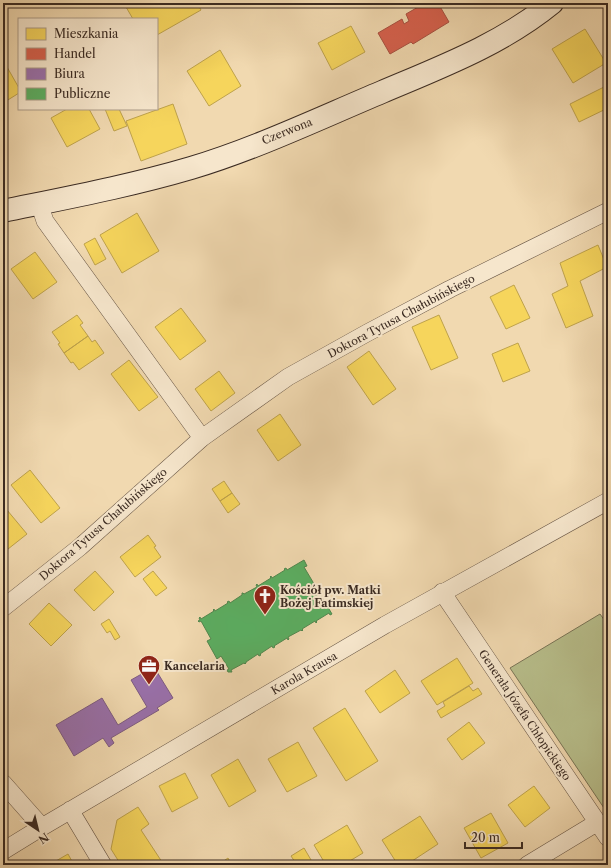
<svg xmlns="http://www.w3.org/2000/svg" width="611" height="868" viewBox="0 0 611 868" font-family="'Libre Caslon Text',serif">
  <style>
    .green { fill: #b8bf8c; stroke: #7a7557 }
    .homes { fill: #f6d55c; stroke: #bea24b }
    .shops { fill: #d6604d; stroke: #a85040 }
    .offices { fill: #9970ab; stroke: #7d5b82 }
    .public { fill: #5aae61; stroke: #51874e }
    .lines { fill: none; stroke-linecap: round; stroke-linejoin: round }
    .street-casing { stroke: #685646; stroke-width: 18 }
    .secondary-casing { stroke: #3b2b22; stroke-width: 24 }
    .street { stroke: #f6e6cc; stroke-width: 17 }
    .secondary { stroke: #f6e6cc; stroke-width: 22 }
    .labels { text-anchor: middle; stroke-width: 4; stroke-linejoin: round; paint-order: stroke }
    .street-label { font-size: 11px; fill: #3b2b22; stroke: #f6e6cc }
    .poi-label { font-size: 11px; font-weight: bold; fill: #3b2b22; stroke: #f6e6cc; text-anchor: start }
  </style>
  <rect width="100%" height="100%" fill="#f1d9b0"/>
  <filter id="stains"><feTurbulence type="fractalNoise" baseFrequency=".005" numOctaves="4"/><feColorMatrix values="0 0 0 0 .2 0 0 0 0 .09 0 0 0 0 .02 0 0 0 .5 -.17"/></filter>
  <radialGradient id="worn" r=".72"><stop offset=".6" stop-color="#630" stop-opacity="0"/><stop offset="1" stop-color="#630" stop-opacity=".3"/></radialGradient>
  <path class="green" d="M 600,614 L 608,625 L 608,814 L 510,668 Z"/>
  <path class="homes" d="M 133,3 L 197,3 L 201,10 L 157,35 L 157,19 L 133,19 L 126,7 Z
    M 351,26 L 365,52 L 332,70 L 318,43 Z
    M 585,29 L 606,63 L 573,83 L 552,49 Z
    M 220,50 L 241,86 L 209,106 L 187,71 Z
    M 3,60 L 19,88 L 19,93 L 3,103 Z
    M 608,85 L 608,108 L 579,122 L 570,104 Z
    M 173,104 L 187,144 L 141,161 L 126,121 Z
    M 67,109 L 89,109 L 100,129 L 67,147 L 51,118 Z
    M 105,109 L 119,109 L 127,126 L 114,131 Z
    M 137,213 L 159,251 L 122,273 L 100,235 Z
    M 95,238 L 106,259 L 95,265 L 84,244 Z
    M 598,245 L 607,267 L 580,281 L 593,316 L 566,328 L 552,294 L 568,286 L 560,263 Z
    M 35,252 L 57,282 L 33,299 L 11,269 Z
    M 514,285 L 530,318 L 506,329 L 490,297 Z
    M 181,308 L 206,341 L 180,360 L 155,327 Z
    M 77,315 L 83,323 L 80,325 L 88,336 L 64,353 L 58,344 L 60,343 L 52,332 Z
    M 439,315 L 458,358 L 431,370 L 412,327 Z
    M 88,336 L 92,342 L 95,340 L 104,353 L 79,370 L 73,362 L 71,363 L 64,353 Z
    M 518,343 L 530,371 L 503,382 L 492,354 Z
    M 369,351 L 396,389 L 373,405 L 347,367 Z
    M 129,360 L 158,397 L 139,411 L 111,374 Z
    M 219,371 L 235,393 L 211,411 L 195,389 Z
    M 280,414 L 301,445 L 278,461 L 257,430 Z
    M 30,470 L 60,508 L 41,523 L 11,485 Z
    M 224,481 L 232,493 L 220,501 L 212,489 Z
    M 232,493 L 240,504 L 228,513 L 220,501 Z
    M 7,510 L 27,534 L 3,553 L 3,513 Z
    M 148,535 L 156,546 L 154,547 L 161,557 L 135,577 L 120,557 Z
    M 95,571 L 114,592 L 94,611 L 74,590 Z
    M 153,571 L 167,588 L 156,596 L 143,579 Z
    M 49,603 L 72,625 L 51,646 L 29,624 Z
    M 109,619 L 120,637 L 115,640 L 110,631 L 107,633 L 101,624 Z
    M 457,658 L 473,683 L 437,705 L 421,681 Z
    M 395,670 L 410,693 L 380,713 L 365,691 Z
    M 469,686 L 473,691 L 478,688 L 482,694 L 441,718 L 437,711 L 445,706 L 443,702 Z
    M 345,708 L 378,761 L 346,781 L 313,728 Z
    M 469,722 L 485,743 L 462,760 L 447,739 Z
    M 298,742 L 317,776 L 287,792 L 268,759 Z
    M 238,759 L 256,791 L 229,807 L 211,775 Z
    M 185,773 L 198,798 L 172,812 L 159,786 Z
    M 534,786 L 550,808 L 525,827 L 508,805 Z
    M 138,807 L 149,824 L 141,830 L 164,865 L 121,865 L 111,849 L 117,820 Z
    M 491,813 L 508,843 L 481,858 L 464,828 Z
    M 420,816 L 438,844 L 406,865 L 398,865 L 382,840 Z
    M 347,825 L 363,853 L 343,865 L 326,865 L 314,845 Z
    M 304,848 L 314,865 L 297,865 L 291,856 Z
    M 68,854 L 74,865 L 49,865 Z
    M 228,858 L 232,865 L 218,865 Z"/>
  <path class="shops" d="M 425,3 L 438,3 L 449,22 L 413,44 L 411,42 L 390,54 L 378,33 L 402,19 L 404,24 L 409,21 L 406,14 Z"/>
  <path class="offices" d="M 154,667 L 173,698 L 157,708 L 159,710 L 111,738 L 114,743 L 109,747 L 103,738 L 74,756 L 56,725 L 102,698 L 118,725 L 147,707 L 131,680 Z"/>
  <path class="public" d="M 304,560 L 307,566 L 304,567 L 332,614 L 330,615 L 329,613 L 316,621 L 317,622 L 316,623 L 315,621 L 302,629 L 303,630 L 302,631 L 301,630 L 288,637 L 289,639 L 288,640 L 287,638 L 274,646 L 275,647 L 273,648 L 272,646 L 260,654 L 261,655 L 259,656 L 258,654 L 246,662 L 246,663 L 245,664 L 244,663 L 231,670 L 232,672 L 228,672 L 227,670 L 229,669 L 221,656 L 217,659 L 207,641 L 211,639 L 201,621 L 199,622 L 198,621 L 200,620 L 199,618 L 200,617 L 201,619 L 214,611 L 213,610 L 214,609 L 215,611 L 228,603 L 227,602 L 229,601 L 230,603 L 242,595 L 242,593 L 243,593 L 244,594 L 257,587 L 256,585 L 257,584 L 258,586 L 271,578 L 270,577 L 271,576 L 272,578 L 285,570 L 284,569 L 286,568 L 287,570 Z"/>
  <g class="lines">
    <g class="street-casing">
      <path id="street" d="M 39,203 L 45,221 L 202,438
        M 442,592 L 608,838
        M 3,608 L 80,547 L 202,438 L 288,377 L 367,333 L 450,289 L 608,211
        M 3,783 L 42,827
        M 70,810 L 103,865
        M 3,851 L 42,827 L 385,625 L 608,501
        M 527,865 L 598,822"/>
    </g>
    <g class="secondary-casing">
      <path id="secondary" d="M 3,211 C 66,198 130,186 191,168 C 255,149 320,118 382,92 C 441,67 502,44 552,3"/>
    </g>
    <use href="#street" class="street"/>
    <use href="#secondary" class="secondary"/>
  </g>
  <defs>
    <g id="church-pin" transform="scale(1.15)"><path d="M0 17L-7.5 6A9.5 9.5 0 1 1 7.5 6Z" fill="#8f2418" stroke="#f6e6cc"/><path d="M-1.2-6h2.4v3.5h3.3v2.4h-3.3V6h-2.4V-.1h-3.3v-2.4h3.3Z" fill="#fff"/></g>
    <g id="office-pin" transform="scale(1.15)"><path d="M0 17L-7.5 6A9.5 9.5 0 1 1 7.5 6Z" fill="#8f2418" stroke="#f6e6cc"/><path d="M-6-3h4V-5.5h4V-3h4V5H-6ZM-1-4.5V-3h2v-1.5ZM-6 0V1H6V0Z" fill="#fff"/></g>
  </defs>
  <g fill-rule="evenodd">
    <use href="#church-pin" x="265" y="596"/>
    <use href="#office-pin" x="149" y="666"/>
  </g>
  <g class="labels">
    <g class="street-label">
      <text transform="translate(287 131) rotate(-22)" y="4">Czerwona</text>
      <text transform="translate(401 316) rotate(-28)" y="4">Doktora Tytusa Chałubińskiego</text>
      <text transform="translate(103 524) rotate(-41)" y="4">Doktora Tytusa Chałubińskiego</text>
      <text transform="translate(304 673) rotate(-30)" y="4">Karola Krausa</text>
      <text transform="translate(525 715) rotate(56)" y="4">Generała Józefa Chłopickiego</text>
    </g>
    <g class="poi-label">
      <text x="280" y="594">Kościół pw. Matki<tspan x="280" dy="13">Bożej Fatimskiej</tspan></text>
      <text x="164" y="670">Kancelaria</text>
    </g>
  </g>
  <rect width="611" height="868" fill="none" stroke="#f1d9b0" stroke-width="16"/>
  <rect x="4" y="4" width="603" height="860" fill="none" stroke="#3b2b22" stroke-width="2"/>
  <rect x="8" y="8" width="595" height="852" fill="none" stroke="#3b2b22"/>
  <rect x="18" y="18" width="140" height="92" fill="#f6e6cc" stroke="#ab9b88"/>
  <rect x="26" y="28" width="20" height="12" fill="#f6d55c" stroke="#ab9b88"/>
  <text x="54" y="38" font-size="12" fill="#3b2b22">Mieszkania</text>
  <rect x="26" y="48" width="20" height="12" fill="#d6604d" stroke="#ab9b88"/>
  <text x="54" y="58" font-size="12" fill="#3b2b22">Handel</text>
  <rect x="26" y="68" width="20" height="12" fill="#9970ab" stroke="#ab9b88"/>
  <text x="54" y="78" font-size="12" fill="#3b2b22">Biura</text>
  <rect x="26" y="88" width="20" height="12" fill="#5aae61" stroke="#ab9b88"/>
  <text x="54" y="98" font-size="12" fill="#3b2b22">Publiczne</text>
  <g transform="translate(38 830) rotate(145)" stroke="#f6e6cc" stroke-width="3" paint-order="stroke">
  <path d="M0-3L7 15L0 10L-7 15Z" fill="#3b2b22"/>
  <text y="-6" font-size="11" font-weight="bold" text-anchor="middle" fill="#3b2b22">N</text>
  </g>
  <path d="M465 842v6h57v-6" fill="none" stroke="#3b2b22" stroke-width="2"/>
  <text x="471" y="842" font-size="12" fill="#3b2b22" stroke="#f6e6cc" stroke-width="3" paint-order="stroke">20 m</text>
  <rect width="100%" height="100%" filter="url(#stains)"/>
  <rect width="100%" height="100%" fill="url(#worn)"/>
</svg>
